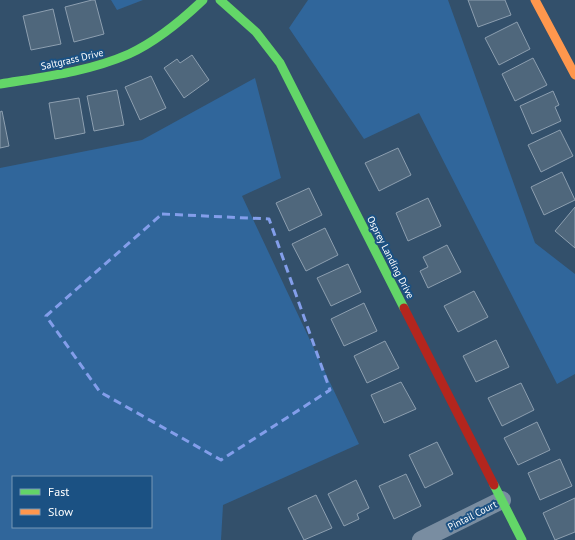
<svg xmlns="http://www.w3.org/2000/svg" width="575" height="540" viewBox="0 0 575 540" font-family="'PT Sans',sans-serif">
  <style>
    .green { fill: #30669b; fill-rule: evenodd }
    .building { fill: #4f677c; stroke: #8d9fb0 }
    .lines { fill: none; stroke-linecap: round; stroke-linejoin: round }
    .street { stroke: #798da1; stroke-width: 18 }
    .fast { stroke: #63d668; stroke-width: 9 }
    .slow { stroke: #ff974d; stroke-width: 9 }
    .jam { stroke: #b3261e; stroke-width: 9 }
    .marked { fill: none; stroke: #839eea; stroke-width: 3; stroke-dasharray: 8 5; stroke-linejoin: round }
    .labels { text-anchor: middle; stroke-width: 4; stroke-linejoin: round; paint-order: stroke }
    .street-label { font-size: 10px; fill: #fff; stroke: #1b5183 }
  </style>
  <rect width="100%" height="100%" fill="#33506b"/>
  <path class="green" d="M 111,0 L 143,0 L 117,10 Z
    M 308,0 L 448,0 L 535,243 L 575,274 L 575,374 L 557,384 L 419,113 L 364,139 L 289,28 Z
    M 255,78 L 281,178 L 242,196 L 359,444 L 223,505 L 221,540 L 0,540 L 0,168 L 142,140 ZM 13,477 L 151,477 L 151,527 L 13,527 Z"/>
  <path class="building" d="M 92,0 L 95,0 L 104,34 L 74,42 L 65,7 Z
    M 468,0 L 505,0 L 511,15 L 478,27 Z
    M 53,9 L 61,44 L 31,50 L 23,16 Z
    M 517,22 L 530,49 L 499,65 L 485,38 Z
    M 192,55 L 209,80 L 184,98 L 164,68 L 177,59 L 180,63 Z
    M 533,58 L 547,85 L 515,101 L 502,74 Z
    M 151,76 L 166,108 L 140,120 L 125,87 Z
    M 117,90 L 124,125 L 94,131 L 87,96 Z
    M 553,91 L 559,105 L 555,107 L 561,121 L 532,134 L 520,106 Z
    M 79,98 L 85,133 L 55,139 L 49,103 Z
    M 2,111 L 9,146 L 0,148 L 0,112 Z
    M 560,130 L 573,156 L 541,172 L 528,145 Z
    M 398,148 L 411,175 L 379,191 L 365,163 Z
    M 562,172 L 575,200 L 544,215 L 531,187 Z
    M 309,188 L 322,215 L 289,231 L 276,203 Z
    M 428,198 L 441,226 L 408,241 L 396,213 Z
    M 575,207 L 575,248 L 555,231 Z
    M 325,228 L 338,255 L 306,271 L 292,244 Z
    M 447,245 L 461,272 L 428,288 L 420,271 L 428,267 L 423,257 Z
    M 348,264 L 361,292 L 331,306 L 317,278 Z
    M 474,291 L 488,317 L 458,332 L 444,306 Z
    M 364,303 L 377,331 L 344,346 L 331,319 Z
    M 496,340 L 509,367 L 476,382 L 463,356 Z
    M 385,341 L 399,368 L 367,383 L 354,356 Z
    M 401,382 L 416,409 L 384,423 L 371,395 Z
    M 521,383 L 534,410 L 502,426 L 488,398 Z
    M 537,422 L 550,450 L 518,465 L 504,438 Z
    M 437,442 L 453,474 L 425,488 L 409,455 Z
    M 560,459 L 572,486 L 540,500 L 528,473 Z
    M 406,474 L 421,506 L 394,519 L 379,486 Z
    M 356,480 L 369,508 L 357,514 L 359,519 L 344,526 L 328,494 Z
    M 316,495 L 332,528 L 304,540 L 288,508 Z
    M 575,498 L 575,532 L 555,540 L 543,513 Z"/>
  <g class="lines">
    <path class="street" d="M 421,540 L 502,500"/>
    <path class="fast" d="M 220,0 L 256,32 L 280,63 L 404,308
      M 0,84 C 43,77 88,72 129,54 C 157,41 181,21 203,0
      M 494,485 L 522,540"/>
    <path class="slow" d="M 535,0 L 575,75"/>
    <path class="jam" d="M 404,308 L 494,485"/>
  </g>
  <path class="marked" d="M 162,214 L 269,219 L 330,390 L 221,460 L 100,392 L 46,316 Z"/>
  <g class="labels">
    <g class="street-label">
      <text transform="translate(72 59) rotate(-13)" y="4">Saltgrass Drive</text>
      <text transform="translate(391 257) rotate(63)" y="4">Osprey Landing Drive</text>
      <text transform="translate(472 515) rotate(-27)" y="4">Pintail Court</text>
    </g>
  </g>
  <rect x="12" y="476" width="140" height="52" fill="#1b5183" stroke="#7697b5"/>
  <rect x="20" y="489" width="20" height="6" fill="#63d668" stroke="#7697b5"/>
  <text x="48" y="496" font-size="12" fill="#ffffff">Fast</text>
  <rect x="20" y="509" width="20" height="6" fill="#ff974d" stroke="#7697b5"/>
  <text x="48" y="516" font-size="12" fill="#ffffff">Slow</text>
</svg>
